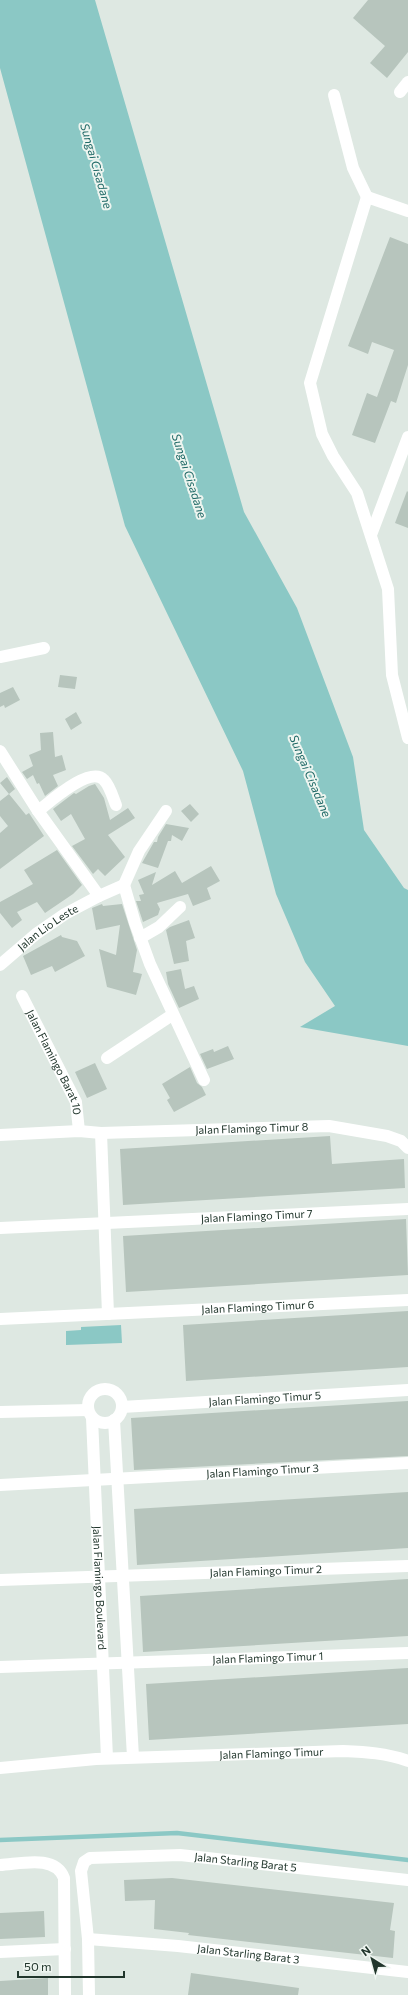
<svg xmlns="http://www.w3.org/2000/svg" width="408" height="1995" viewBox="0 0 408 1995" font-family="Commissioner,sans-serif">
  <style>
    .water { fill: #8bc8c5 }
    .lines { fill: none; stroke-linecap: round; stroke-linejoin: round }
    .stream { stroke: #8bc8c5; stroke-width: 4.5 }
    .building { fill: #b7c5bd }
    .minor { stroke: #fff; stroke-width: 12 }
    .labels { text-anchor: middle; stroke-width: 4; stroke-linejoin: round; paint-order: stroke }
    .street-label { font-size: 11px; fill: #21362c; stroke: #eef5f0 }
    .water-label { font-size: 12px; font-style: italic; fill: #226b68; stroke: #eef5f0 }
  </style>
  <rect width="100%" height="100%" fill="#dee8e2"/>
  <path class="water" d="M 0,0 L 95,0 L 244,512 L 297,608 L 353,757 L 364,830 L 404,888 L 408,890 L 408,1046 L 300,1027 L 335,1006 L 305,962 L 276,894 L 243,771 L 125,526 L 0,68 Z
    M 121,1325 L 122,1343 L 66,1345 L 66,1331 L 81,1330 L 81,1327 Z"/>
  <g class="lines">
    <path class="stream" d="M 0,1840 L 177,1833 L 408,1860"/>
  </g>
  <path class="building" d="M 368,0 L 408,0 L 408,52 L 387,78 L 370,63 L 385,46 L 353,18 Z
    M 390,237 L 408,244 L 408,365 L 396,403 L 391,401 L 375,443 L 352,435 L 367,393 L 377,397 L 394,350 L 372,342 L 368,354 L 348,346 Z
    M 407,491 L 408,492 L 408,528 L 395,523 Z
    M 60,675 L 77,677 L 75,689 L 58,687 Z
    M 13,687 L 20,700 L 5,708 L 4,705 L 0,707 L 0,693 Z
    M 76,712 L 82,723 L 71,730 L 65,719 Z
    M 53,732 L 55,757 L 62,755 L 66,770 L 53,775 L 58,786 L 45,796 L 39,783 L 37,784 L 33,775 L 27,779 L 22,772 L 33,766 L 29,755 L 41,750 L 40,733 Z
    M 7,777 L 15,789 L 9,794 L 0,783 Z
    M 95,784 L 104,798 L 110,820 L 128,808 L 135,818 L 108,835 L 125,857 L 105,876 L 98,869 L 93,874 L 72,846 L 85,839 L 71,814 L 61,821 L 53,809 L 74,793 L 76,794 L 89,786 Z
    M 9,794 L 26,815 L 29,813 L 44,836 L 0,869 L 0,833 L 8,826 L 0,816 L 0,801 Z
    M 190,804 L 199,814 L 191,822 L 181,811 Z
    M 166,824 L 189,828 L 182,841 L 172,835 L 171,841 L 168,841 L 158,868 L 142,863 L 154,842 L 157,842 L 158,837 Z
    M 57,850 L 82,885 L 73,894 L 45,913 L 37,902 L 17,912 L 22,920 L 12,928 L 0,913 L 0,902 L 33,884 L 24,870 Z
    M 211,866 L 220,881 L 207,888 L 211,899 L 193,906 L 188,894 L 157,903 L 160,909 L 158,915 L 143,922 L 136,901 L 141,901 L 139,895 L 144,894 L 138,880 L 156,872 L 152,885 L 175,871 L 182,883 Z
    M 102,904 L 103,906 L 122,904 L 137,950 L 133,972 L 142,974 L 136,995 L 107,987 L 99,949 L 116,955 L 120,925 L 96,930 L 92,908 Z
    M 189,920 L 195,938 L 186,941 L 189,961 L 174,964 L 166,930 L 170,927 Z
    M 61,935 L 62,937 L 77,941 L 85,956 L 55,972 L 52,966 L 31,975 L 23,956 Z
    M 181,969 L 185,989 L 194,986 L 199,999 L 179,1008 L 168,984 L 166,972 Z
    M 228,1046 L 234,1059 L 207,1069 L 200,1054 L 213,1049 L 214,1052 Z
    M 95,1063 L 107,1089 L 87,1098 L 75,1072 Z
    M 190,1067 L 197,1083 L 202,1087 L 206,1095 L 174,1112 L 167,1100 L 170,1098 L 162,1084 Z
    M 330,1136 L 332,1164 L 404,1159 L 405,1188 L 123,1205 L 120,1149 Z
    M 406,1219 L 408,1275 L 126,1292 L 123,1236 Z
    M 408,1311 L 408,1367 L 186,1381 L 183,1325 Z
    M 408,1401 L 408,1456 L 134,1470 L 131,1418 Z
    M 408,1492 L 408,1548 L 137,1565 L 134,1509 Z
    M 408,1579 L 408,1636 L 143,1652 L 140,1596 Z
    M 408,1668 L 408,1724 L 149,1740 L 146,1684 Z
    M 172,1878 L 394,1903 L 390,1930 L 395,1931 L 393,1958 L 188,1935 L 189,1933 L 154,1929 L 155,1900 L 125,1901 L 124,1880 Z
    M 44,1911 L 45,1937 L 0,1939 L 0,1913 Z
    M 191,1973 L 299,1988 L 298,1995 L 188,1995 Z
    M 48,1978 L 48,1995 L 0,1995 L 0,1981 Z"/>
  <g class="lines">
    <g class="minor">
      <path d="M 400,92 L 408,82"/>
      <path d="M 334,95 L 353,168 L 367,197"/>
      <path d="M 408,211 L 367,197 L 310,383 L 322,434 L 333,456 L 357,493 L 388,589 L 392,675 L 408,738"/>
      <path d="M 371,535 L 408,437"/>
      <path d="M 0,657 L 44,648"/>
      <path d="M 0,751 L 38,811 L 99,896 L 124,885 L 135,923 L 150,964 L 204,1080"/>
      <path d="M 38,811 C 50,802 90,765 104,780 C 110,786 113,798 116,805"/>
      <path d="M 124,885 L 139,851 L 166,811"/>
      <path d="M 140,938 L 159,927 L 180,907"/>
      <path id="s1" d="M 0,965 L 36,934 L 65,914 L 99,896"/>
      <path id="s2" d="M 22,996 L 76,1102 L 79,1131"/>
      <path d="M 107,1058 L 172,1015"/>
      <path d="M 101,1133 L 108,1314"/>
      <path id="s3" d="M 0,1135 L 79,1131 L 101,1133 L 329,1126 L 387,1136 L 401,1141 L 408,1148"/>
      <path id="s4" d="M 0,1228 L 408,1209"/>
      <path id="s5" d="M 0,1319 L 408,1300"/>
      <circle cx="105" cy="1406" r="17"/>
      <path id="s6" d="M 122,1407 L 408,1390"/>
      <path d="M 0,1412 L 88,1410"/>
      <path id="s7" d="M 92,1418 L 107,1758"/>
      <path d="M 114,1420 L 133,1757"/>
      <path id="s8" d="M 0,1485 L 408,1463"/>
      <path id="s9" d="M 0,1580 L 408,1566"/>
      <path id="s10" d="M 0,1667 L 408,1653"/>
      <path id="s11" d="M 0,1768 L 96,1759 L 343,1751 C 365,1752 387,1753 408,1761"/>
      <path d="M 0,1865 C 20,1864 55,1854 64,1878 L 65,1995"/>
      <path id="s12" d="M 88,1939 L 178,1946 L 408,1972"/>
      <path d="M 0,1952 L 65,1949"/>
      <path id="s13" d="M 89,1995 L 88,1939 L 81,1871 L 84,1862 L 90,1858 L 180,1855 L 408,1880"/>
    </g>
  </g>
  <g class="labels">
    <g class="street-label">
      <text dy="4" stroke="none"><textPath href="#s1" startOffset="61">Jalan Lio Leste</textPath></text>
      <text dy="4" stroke="none"><textPath href="#s2" startOffset="74">Jalan Flamingo Barat 10</textPath></text>
      <text dy="4" stroke="none"><textPath href="#s3" startOffset="252">Jalan Flamingo Timur 8</textPath></text>
      <text dy="4" stroke="none"><textPath href="#s4" startOffset="257">Jalan Flamingo Timur 7</textPath></text>
      <text dy="4" stroke="none"><textPath href="#s5" startOffset="258">Jalan Flamingo Timur 6</textPath></text>
      <text dy="4" stroke="none"><textPath href="#s6" startOffset="143">Jalan Flamingo Timur 5</textPath></text>
      <text dy="4" stroke="none"><textPath href="#s8" startOffset="263">Jalan Flamingo Timur 3</textPath></text>
      <text dy="4" stroke="none"><textPath href="#s9" startOffset="266">Jalan Flamingo Timur 2</textPath></text>
      <text dy="4" stroke="none"><textPath href="#s7" startOffset="170">Jalan Flamingo Boulevard</textPath></text>
      <text dy="4" stroke="none"><textPath href="#s10" startOffset="268">Jalan Flamingo Timur 1</textPath></text>
      <text dy="4" stroke="none"><textPath href="#s11" startOffset="272">Jalan Flamingo Timur</textPath></text>
      <text dy="4" stroke="none"><textPath href="#s13" startOffset="297">Jalan Starling Barat 5</textPath></text>
      <text dy="4" stroke="none"><textPath href="#s12" startOffset="161">Jalan Starling Barat 3</textPath></text>
    </g>
    <g class="water-label">
      <text transform="translate(96 166) rotate(74)" y="4">Sungai Cisadane</text>
      <text transform="translate(189 476) rotate(72)" y="4">Sungai Cisadane</text>
      <text transform="translate(310 776) rotate(67)" y="4">Sungai Cisadane</text>
    </g>
  </g>
  <g transform="translate(372 1959) rotate(323)" stroke="#eef5f0" stroke-width="3" paint-order="stroke">
  <path d="M0-3L7 15L0 10L-7 15Z" fill="#21362c"/>
  <text y="-6" font-size="11" font-weight="bold" text-anchor="middle" fill="#21362c">N</text>
  </g>
  <path d="M18 1971v6h106v-6" fill="none" stroke="#21362c" stroke-width="2"/>
  <text x="24" y="1971" font-size="12" fill="#21362c" stroke="#eef5f0" stroke-width="3" paint-order="stroke">50 m</text>
</svg>
